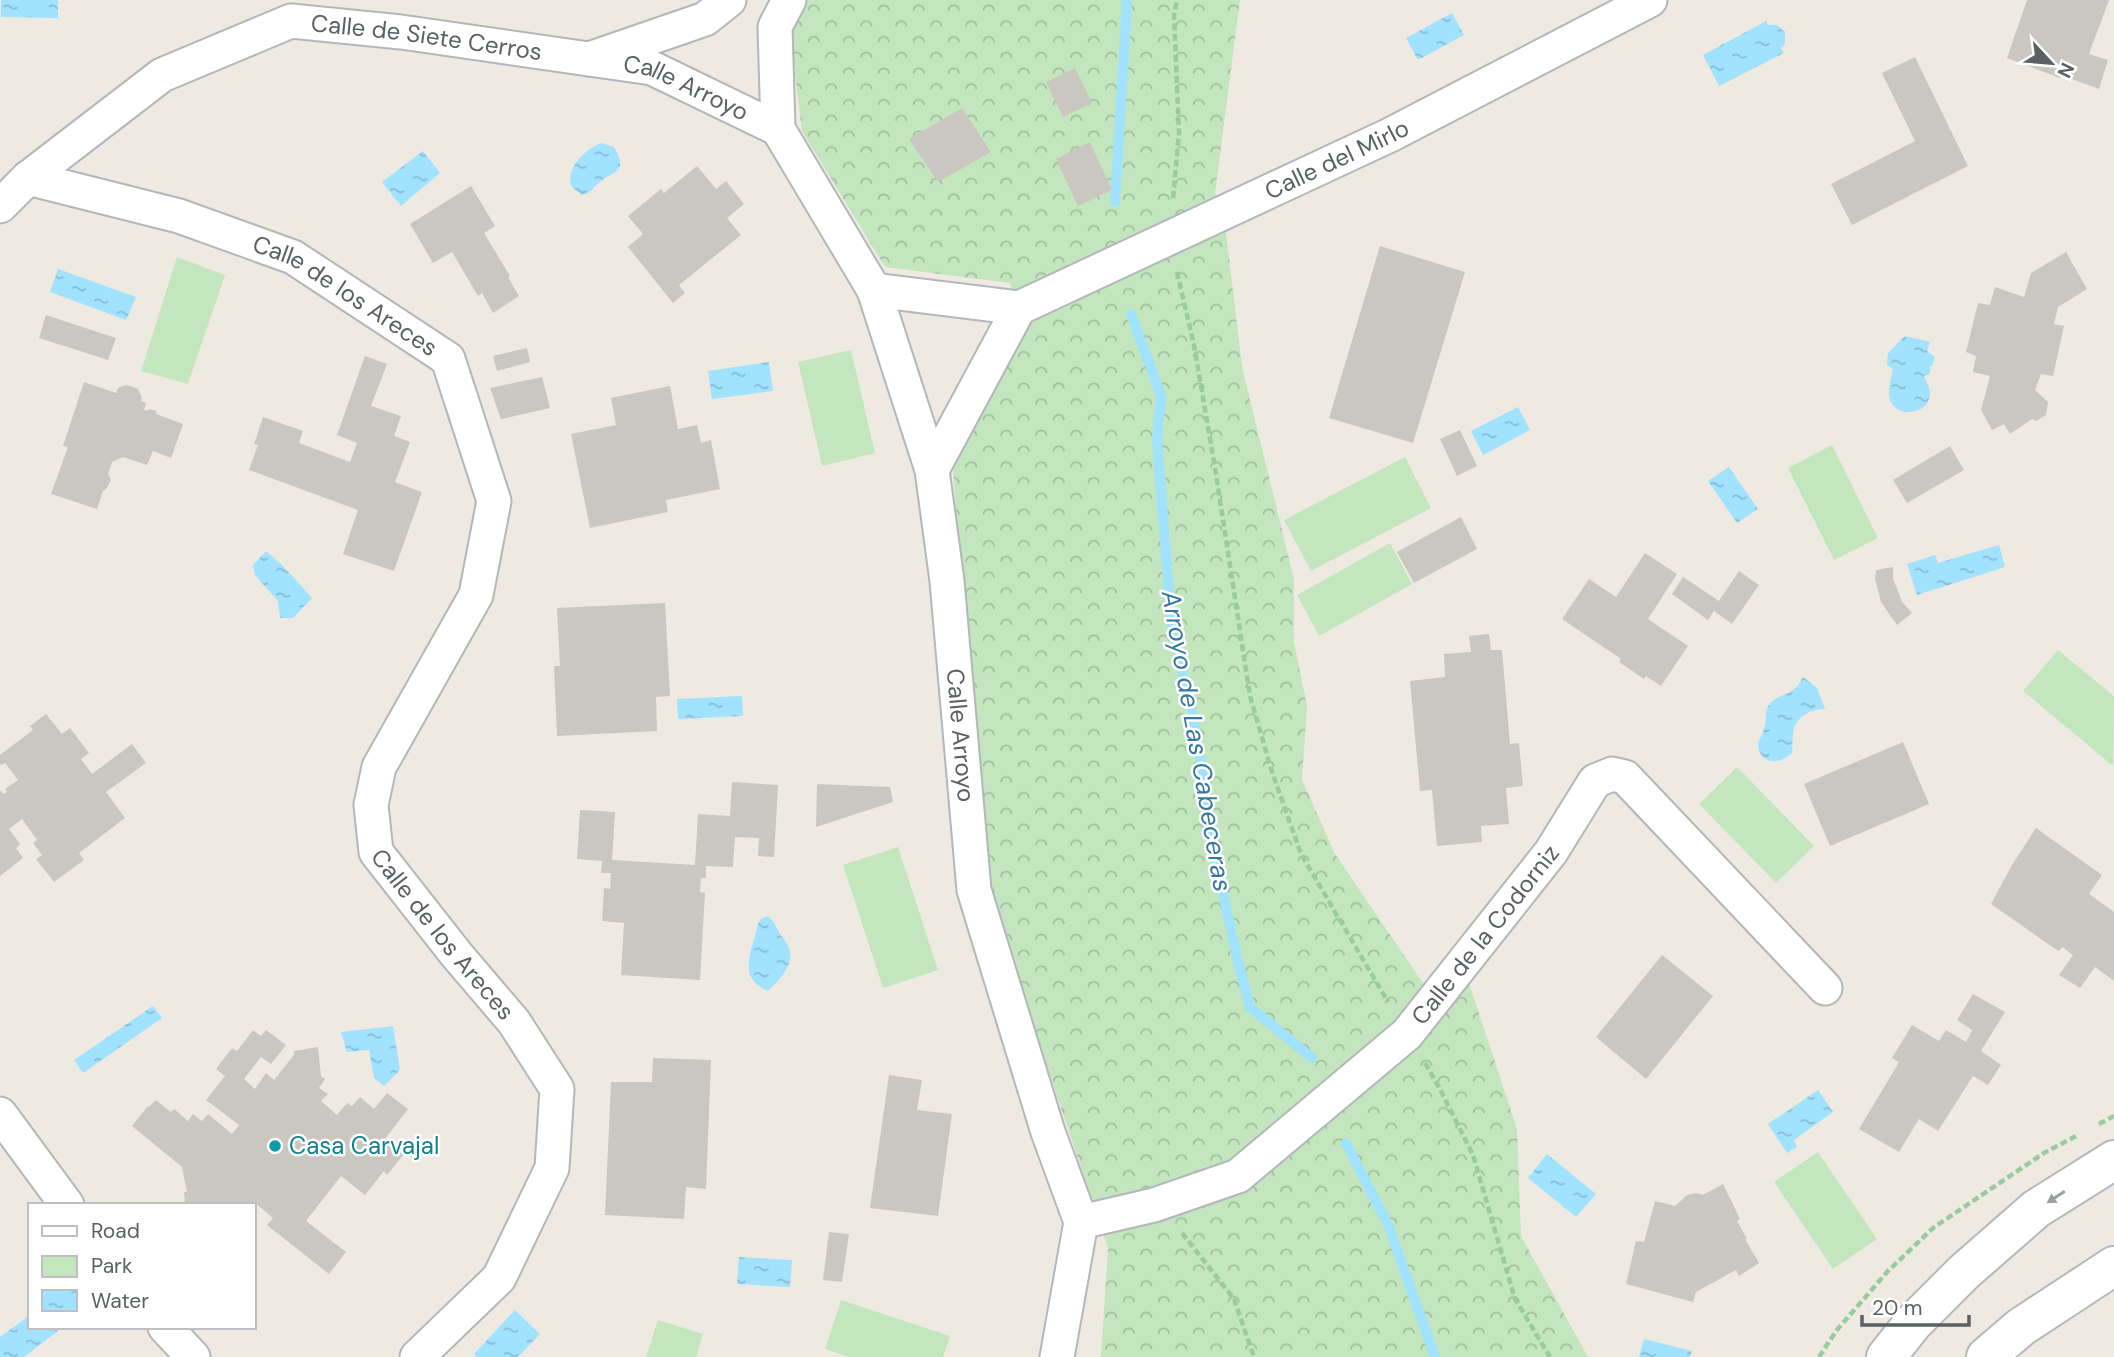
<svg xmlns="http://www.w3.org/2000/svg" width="2114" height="1357" viewBox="0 0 2114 1357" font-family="'DM Sans',sans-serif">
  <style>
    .green { fill: #c3e6be }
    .forest { fill: url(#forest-crowns) }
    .water { fill: url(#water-ripples) }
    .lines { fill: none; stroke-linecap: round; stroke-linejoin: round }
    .stream { stroke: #a1e2ff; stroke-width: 10 }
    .building { fill: #cac7c1 }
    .street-casing { stroke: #b3b6ba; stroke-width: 37 }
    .secondary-casing { stroke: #b4b8bd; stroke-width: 42 }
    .path { stroke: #99caa0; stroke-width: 4.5; stroke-dasharray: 7 3.5; stroke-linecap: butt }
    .street { stroke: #fff; stroke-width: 33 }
    .secondary { stroke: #fff; stroke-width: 38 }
    .oneway { fill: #9da0a1 }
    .culture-dot { fill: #0f9aa8; stroke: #fff; stroke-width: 2.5 }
    .labels { text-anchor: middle; stroke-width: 5; stroke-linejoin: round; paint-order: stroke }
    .street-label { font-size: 24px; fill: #5b6063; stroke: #fff }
    .culture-label { font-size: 24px; fill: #0d838f; stroke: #fff; text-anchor: start }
    .water-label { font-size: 26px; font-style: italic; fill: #3878a0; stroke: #fff }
  </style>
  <defs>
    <pattern id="forest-crowns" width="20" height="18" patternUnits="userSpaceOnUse" patternTransform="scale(1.75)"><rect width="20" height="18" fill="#c3e6be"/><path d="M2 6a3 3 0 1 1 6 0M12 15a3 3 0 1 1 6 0" fill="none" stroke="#a1be9e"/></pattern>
    <pattern id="water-ripples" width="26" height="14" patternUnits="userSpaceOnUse" patternTransform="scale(1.75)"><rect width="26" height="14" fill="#a1e2ff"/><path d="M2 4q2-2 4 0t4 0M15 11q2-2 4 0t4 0" fill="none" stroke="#86bbd2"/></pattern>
  </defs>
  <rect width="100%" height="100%" fill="#eeeae2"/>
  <path class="green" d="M 177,257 L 225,275 L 188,384 L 141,371 Z
    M 851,350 L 875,453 L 822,466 L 798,362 Z
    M 1832,445 L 1878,538 L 1834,560 L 1788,468 Z
    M 1405,457 L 1431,508 L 1311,571 L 1284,520 Z
    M 1390,543 L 1412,584 L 1319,636 L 1297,595 Z
    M 2058,650 L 2114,696 L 2113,766 L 2023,691 Z
    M 1737,767 L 1814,846 L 1776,883 L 1699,804 Z
    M 898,847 L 938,970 L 883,988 L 843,865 Z
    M 1818,1152 L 1877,1239 L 1833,1269 L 1774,1182 Z
    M 841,1300 L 950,1336 L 943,1357 L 849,1357 L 825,1349 Z
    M 658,1320 L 703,1334 L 696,1357 L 646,1357 Z"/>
  <path class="forest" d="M 802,0 L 1240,0 L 1215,193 L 1226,232 L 1242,367 L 1294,579 L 1294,642 L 1307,706 L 1302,780 L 1335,854 L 1425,986 L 1469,983 L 1517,1129 L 1521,1236 L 1588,1357 L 1101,1357 L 1108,1248 L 986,884 L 953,471 L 1023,327 L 1010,283 L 885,267 L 802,131 L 789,25 Z"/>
  <path class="water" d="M 1,0 L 58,0 L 58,18 L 1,17 Z
    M 1452,13 L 1464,35 L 1418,60 L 1406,38 Z
    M 1766,21 L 1768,25 L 1777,25 L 1785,32 L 1785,44 L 1781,48 L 1784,53 L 1719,86 L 1703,55 Z
    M 601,143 L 614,147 C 629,173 614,170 600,182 C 593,187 592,193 582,195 L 572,187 C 564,170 585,149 601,143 Z
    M 423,151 L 440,173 L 401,206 L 382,182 Z
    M 58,269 L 136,297 L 126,320 L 50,292 Z
    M 1905,336 L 1930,342 L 1927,351 L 1935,357 L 1932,366 L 1929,367 L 1931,370 L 1929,374 L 1924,376 C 1926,381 1930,387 1930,393 C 1930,418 1888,419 1889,392 C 1889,384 1892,376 1893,369 L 1887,365 L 1888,353 Z
    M 769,362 L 773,391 L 712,399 L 708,371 Z
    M 1518,407 L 1530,430 L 1483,455 L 1471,431 Z
    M 1729,467 L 1758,509 L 1737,523 L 1708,481 Z
    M 1999,545 L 2005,567 L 1917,595 L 1907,564 L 1935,555 L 1938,563 Z
    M 266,551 L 283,566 L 312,598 L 293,618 L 280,618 L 278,601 L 255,575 L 253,565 Z
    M 1803,677 L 1817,688 L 1825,709 C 1809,709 1794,718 1793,735 C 1792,742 1793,747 1792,753 C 1781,764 1761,766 1758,746 C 1758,739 1764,733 1765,725 C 1766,720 1765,714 1767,709 C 1772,696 1784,697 1793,690 C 1798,687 1800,682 1803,677 Z
    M 742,696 L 743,716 L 678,719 L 677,699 Z
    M 768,916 C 775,922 776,927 780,934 C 783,939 788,943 789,948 C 795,964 779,981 768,991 C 735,977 753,950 758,924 L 761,919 Z
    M 153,1006 L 162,1018 L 83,1073 L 74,1060 Z
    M 393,1026 L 400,1070 L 384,1086 L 374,1078 L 369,1050 L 347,1052 L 341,1032 Z
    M 1818,1090 L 1833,1112 L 1794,1140 L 1797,1147 L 1787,1153 L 1768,1124 Z
    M 1547,1154 L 1596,1194 L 1576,1217 L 1528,1178 Z
    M 739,1257 L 792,1260 L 790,1287 L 737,1284 Z
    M 515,1310 L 540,1334 L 518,1357 L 477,1357 L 474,1354 Z
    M 30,1315 L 30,1327 L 55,1327 L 58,1331 L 24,1357 L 0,1357 L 0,1337 Z
    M 1644,1339 L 1692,1351 L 1690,1357 L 1639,1357 Z"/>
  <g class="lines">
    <path class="stream" d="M 1115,202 L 1127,0
      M 1131,314 L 1161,396 L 1157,440 L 1171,619 L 1194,723 L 1222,889 L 1237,958 L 1250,1007 L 1312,1058
      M 1346,1143 L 1389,1227 L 1435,1357"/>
  </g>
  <path class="building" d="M 2027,0 L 2109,0 L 2089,54 L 2108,60 L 2099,89 L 2061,75 L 2060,78 L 2007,58 Z
    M 1915,57 L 1968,166 L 1852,225 L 1831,184 L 1915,141 L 1882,73 Z
    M 1075,68 L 1092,103 L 1063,117 L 1046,82 Z
    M 962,108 L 991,152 L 938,182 L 909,139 Z
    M 1090,142 L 1112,190 L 1078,206 L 1056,159 Z
    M 697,166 L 716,189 L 726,181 L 744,204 L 727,218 L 741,235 L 679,285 L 685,293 L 673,303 L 628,247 L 643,234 L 628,216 L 661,189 L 664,193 Z
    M 471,186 L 495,226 L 484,233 L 510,276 L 508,277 L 519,296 L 493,313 L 482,293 L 478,296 L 452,252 L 433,263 L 410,224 Z
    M 1380,246 L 1465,272 L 1413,443 L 1329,418 Z
    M 2066,252 L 2087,289 L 2058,307 L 2054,324 L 2064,326 L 2053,376 L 2041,374 L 2035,390 L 2048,402 L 2046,415 L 2036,421 L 2032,419 L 2010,434 L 2004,424 L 1992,430 L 1981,410 L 1990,376 L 1973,372 L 1976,356 L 1966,352 L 1978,303 L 1990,305 L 1995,287 L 2024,297 L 2031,273 Z
    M 46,315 L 116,338 L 108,360 L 39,338 Z
    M 527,348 L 530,362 L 497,371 L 493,356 Z
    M 365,356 L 387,364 L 371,406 L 401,416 L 394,436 L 410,442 L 395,482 L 422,492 L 394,571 L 343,554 L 358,510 L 249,470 L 258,445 L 254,444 L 263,417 L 303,431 L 299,443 L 350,462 L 357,443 L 337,435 Z
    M 542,377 L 550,408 L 501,419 L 490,388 Z
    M 84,382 L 116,393 L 118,388 L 126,385 L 133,387 L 138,389 L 142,398 L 141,401 L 146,403 L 144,410 L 148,411 L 149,409 L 157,411 L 156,414 L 183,424 L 171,458 L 153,451 L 147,465 L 123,457 L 112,462 L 108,474 L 111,480 L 106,489 L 103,491 L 97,509 L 51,494 L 68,447 L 63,446 Z
    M 670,386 L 678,429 L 697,425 L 701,443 L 711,440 L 720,489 L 666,500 L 668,512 L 590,528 L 571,434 L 616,425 L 611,398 Z
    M 1460,430 L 1477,466 L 1457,476 L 1440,439 Z
    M 1950,446 L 1964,470 L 1907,503 L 1893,480 Z
    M 1461,517 L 1477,549 L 1414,583 L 1397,552 Z
    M 1645,553 L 1677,574 L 1648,619 L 1688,646 L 1661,686 L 1646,676 L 1644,679 L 1619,662 L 1621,659 L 1562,619 L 1589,579 L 1616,597 Z
    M 1893,567 L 1893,579 L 1898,591 L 1902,602 L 1912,613 L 1897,625 L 1881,602 L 1875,579 L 1876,570 Z
    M 1739,571 L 1759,585 L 1732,624 L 1714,611 L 1708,620 L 1672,594 L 1683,577 L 1719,601 Z
    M 665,603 L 670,696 L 656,697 L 657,731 L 557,736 L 554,666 L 560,666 L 557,608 Z
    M 1489,634 L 1491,650 L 1502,650 L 1510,744 L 1519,743 L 1523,786 L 1506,788 L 1509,824 L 1481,826 L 1482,842 L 1437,846 L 1432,790 L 1420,791 L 1410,681 L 1445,677 L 1444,654 L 1471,652 L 1469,636 Z
    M 46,714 L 62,734 L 70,728 L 89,753 L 81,759 L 92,774 L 132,744 L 146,763 L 106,792 L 125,818 L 79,853 L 84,860 L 54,882 L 36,859 L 42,855 L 33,843 L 37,840 L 22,819 L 9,829 L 20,844 L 16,848 L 23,858 L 0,876 L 0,790 L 3,794 L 7,792 L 5,789 L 18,780 L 5,763 L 1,765 L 0,764 L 0,755 L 33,730 L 30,726 Z
    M 1903,742 L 1929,804 L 1830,846 L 1804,784 Z
    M 732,782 L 778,785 L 774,857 L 758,856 L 759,838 L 735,837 L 733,867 L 706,866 L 706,878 L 701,878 L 700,892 L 705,893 L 700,980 L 621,975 L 624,923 L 602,921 L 604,888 L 610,889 L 611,873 L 601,873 L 602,861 L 577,859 L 580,810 L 615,812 L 612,860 L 695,865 L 698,814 L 730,816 Z
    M 817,784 L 890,787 L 893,802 L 816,827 Z
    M 2036,828 L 2102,875 L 2089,894 L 2114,912 L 2114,981 L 2095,967 L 2080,988 L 2059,975 L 2073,955 L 2062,947 L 2059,951 L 2051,946 L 1991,904 L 2012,865 Z
    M 1662,955 L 1713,996 L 1646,1079 L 1596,1037 Z
    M 1973,994 L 2005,1012 L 1981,1051 L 2001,1065 L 1988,1085 L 1973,1076 L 1938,1131 L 1919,1119 L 1899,1152 L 1859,1129 L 1899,1062 L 1892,1058 L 1912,1025 L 1939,1041 L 1946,1030 L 1966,1042 L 1972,1030 L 1957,1020 Z
    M 253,1030 L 261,1036 L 266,1030 L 286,1045 L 271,1064 L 261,1057 L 244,1079 L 255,1089 L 266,1073 L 274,1080 L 294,1055 L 294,1051 L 318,1047 L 321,1076 L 325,1079 L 319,1088 L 328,1094 L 321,1101 L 337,1115 L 347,1103 L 352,1106 L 360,1097 L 374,1109 L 387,1093 L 408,1109 L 385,1139 L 404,1154 L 387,1175 L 384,1171 L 365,1195 L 341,1176 L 306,1221 L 346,1252 L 329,1274 L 267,1225 L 273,1218 L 254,1202 L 252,1205 L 235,1205 L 231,1202 L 231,1205 L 185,1205 L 184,1192 L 187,1192 L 182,1167 L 132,1126 L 148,1106 L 149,1107 L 156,1100 L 171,1112 L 174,1109 L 188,1121 L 193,1114 L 202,1121 L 208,1114 L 232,1134 L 239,1125 L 206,1100 L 225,1076 L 216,1069 L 232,1048 L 237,1051 Z
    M 653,1058 L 711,1060 L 706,1189 L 686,1187 L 684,1219 L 605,1215 L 611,1082 L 652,1082 Z
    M 889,1075 L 922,1080 L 917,1110 L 952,1114 L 938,1216 L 870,1208 Z
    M 1723,1184 L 1740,1219 L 1737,1221 L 1747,1239 L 1745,1239 L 1759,1263 L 1739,1276 L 1736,1270 L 1696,1292 L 1693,1302 L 1626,1284 L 1636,1241 L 1644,1242 L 1655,1201 L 1675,1206 L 1687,1195 L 1696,1193 L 1703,1195 Z
    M 829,1232 L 849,1234 L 842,1282 L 823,1280 Z"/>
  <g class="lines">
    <g class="street-casing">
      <g id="street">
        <path id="s1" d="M 589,59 L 652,68 L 778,129 L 874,290 L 932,470 L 947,581 L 974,890 L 1048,1132 L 1081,1222 L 1057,1357"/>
        <path d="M 778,129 L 775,27 L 789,0"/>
        <path id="s2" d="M 28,178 L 179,216 L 293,257 L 448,359 L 494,501 L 476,595 L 379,767 L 371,805 L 376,852 L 456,954 L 514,1022 L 557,1089 L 552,1168 L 499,1278 L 417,1357"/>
        <path id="s3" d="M 0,206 L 28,178 L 162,75 L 291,21 L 401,32 L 589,59 L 705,19 L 729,0"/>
        <path id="s4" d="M 874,290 L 1019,308 L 1390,135 L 1650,0"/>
        <path d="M 932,470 L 1019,308"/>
        <path d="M 0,1114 L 67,1205"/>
        <path id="s5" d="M 1081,1222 L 1154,1205 L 1238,1176 L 1407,1034 L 1551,852 L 1595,781 L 1612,774 L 1625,777 L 1825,988"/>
        <path d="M 165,1327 L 193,1357"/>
      </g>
    </g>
    <g class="secondary-casing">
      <path id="secondary" d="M 1886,1357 L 1913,1323 L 1964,1272 L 2036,1209 L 2114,1160
        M 1986,1357 L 2021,1327 L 2114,1266"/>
    </g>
    <path class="path" d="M 1173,198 L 1179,133 L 1174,15 L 1177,0
      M 1177,272 L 1194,345 L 1215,468 L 1250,696 L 1272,772 L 1301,854 L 1388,1002
      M 1425,1063 L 1439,1087 L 1473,1155 L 1515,1299 L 1550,1357
      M 2099,1124 L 2114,1116
      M 1182,1233 L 1234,1299 L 1254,1357
      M 1819,1357 L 1836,1331 L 1888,1271 L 1933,1228 L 2044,1153 L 2076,1136"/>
    <use href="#street" class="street"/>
    <use href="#secondary" class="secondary"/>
  </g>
  <defs><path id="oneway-solid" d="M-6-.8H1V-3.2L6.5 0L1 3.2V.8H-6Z" transform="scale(1.75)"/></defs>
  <use class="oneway" href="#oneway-solid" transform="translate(2056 1197) rotate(147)"/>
  <circle class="culture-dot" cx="275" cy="1146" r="7"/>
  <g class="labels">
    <g class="street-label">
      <text dy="8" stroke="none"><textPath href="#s3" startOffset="485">Calle de Siete Cerros</textPath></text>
      <text dy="8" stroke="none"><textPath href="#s1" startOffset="102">Calle Arroyo</textPath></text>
      <text dy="8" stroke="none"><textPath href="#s4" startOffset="497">Calle del Mirlo</textPath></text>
      <text dy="8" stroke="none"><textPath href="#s2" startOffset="341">Calle de los Areces</textPath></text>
      <text dy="8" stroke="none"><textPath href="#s1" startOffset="847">Calle Arroyo</textPath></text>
      <text dy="8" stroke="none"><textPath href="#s2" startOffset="1097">Calle de los Areces</textPath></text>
      <text dy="8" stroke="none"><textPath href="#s5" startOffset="511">Calle de la Codorniz</textPath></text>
    </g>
    <g class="culture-label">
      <text x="289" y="1154">Casa Carvajal</text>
    </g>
    <g class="water-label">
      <text transform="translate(1197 741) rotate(80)" y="9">Arroyo de Las Cabeceras</text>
    </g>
  </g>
  <rect x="28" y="1203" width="228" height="126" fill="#ffffff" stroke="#bdbfc1" stroke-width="2"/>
  <rect x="42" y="1226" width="35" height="10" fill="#ffffff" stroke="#bdbfc1" stroke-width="2"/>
  <text x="91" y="1238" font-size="21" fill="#5b6063">Road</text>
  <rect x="42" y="1256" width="35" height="21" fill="#c3e6be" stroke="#bdbfc1" stroke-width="2"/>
  <text x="91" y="1273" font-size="21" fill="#5b6063">Park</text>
  <rect x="42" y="1290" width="35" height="21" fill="url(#water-ripples)" stroke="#bdbfc1" stroke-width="2"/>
  <text x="91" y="1308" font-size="21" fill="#5b6063">Water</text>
  <g transform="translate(2051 63) rotate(116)" stroke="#ffffff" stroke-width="5" paint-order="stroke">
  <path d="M0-5L12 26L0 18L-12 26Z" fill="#5b6063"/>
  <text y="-10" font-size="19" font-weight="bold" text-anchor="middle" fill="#5b6063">N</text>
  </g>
  <path d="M1862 1315v10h107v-10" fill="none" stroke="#5b6063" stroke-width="3.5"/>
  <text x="1872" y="1315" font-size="21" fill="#5b6063" stroke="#ffffff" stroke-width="5" paint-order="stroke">20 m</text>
</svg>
